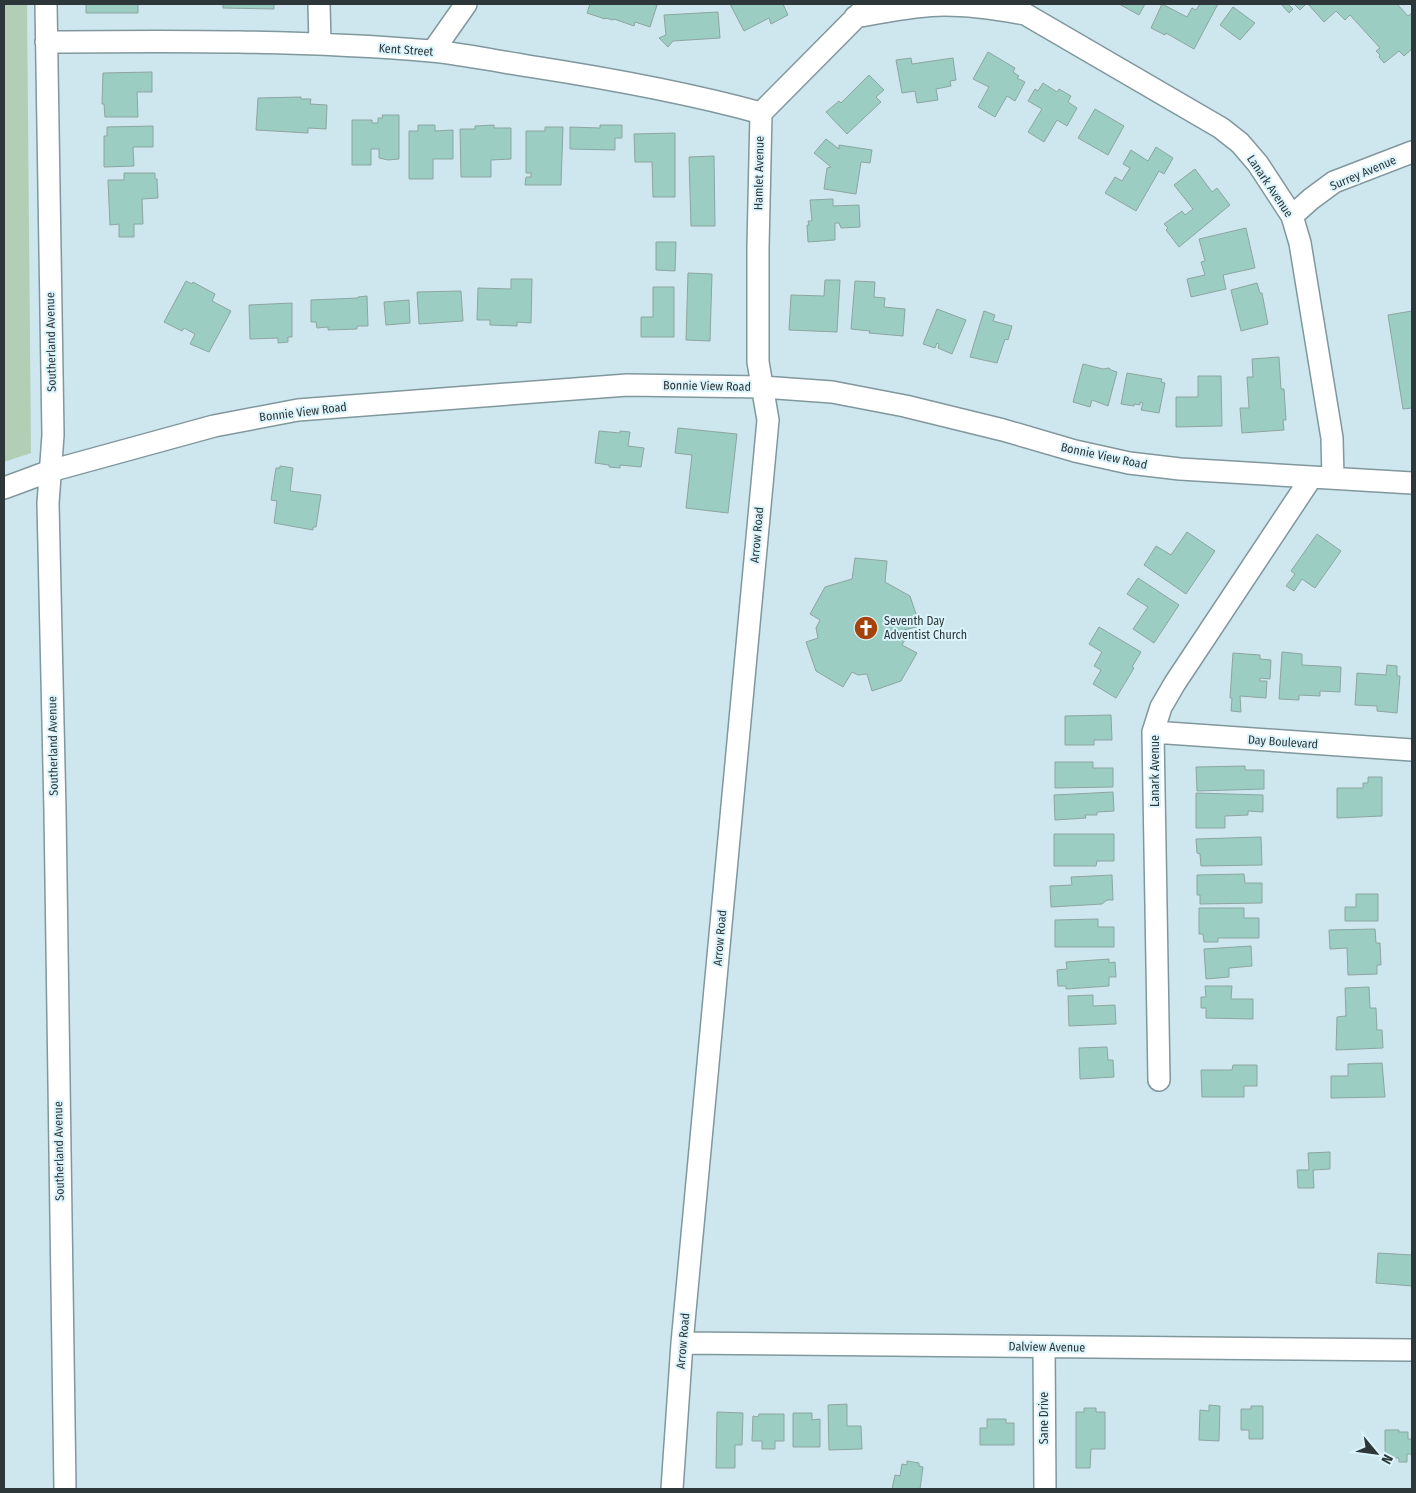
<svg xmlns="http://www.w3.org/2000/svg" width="1416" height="1493" viewBox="0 0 1416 1493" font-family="'Fira Sans Condensed',sans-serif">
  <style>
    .green { fill: #b2ceb4 }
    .building { fill: #9bcdc3; stroke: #8da5a0 }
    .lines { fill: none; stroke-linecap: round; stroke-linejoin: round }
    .minor-casing { stroke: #80979d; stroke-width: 24 }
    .minor { stroke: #fff; stroke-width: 21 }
    .labels { text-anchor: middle; stroke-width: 4; stroke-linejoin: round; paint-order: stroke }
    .street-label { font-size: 12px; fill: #2d3739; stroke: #dbf4fb }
    .poi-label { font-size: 12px; fill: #2d3739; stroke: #dbf4fb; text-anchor: start }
  </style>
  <rect width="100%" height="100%" fill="#cee7ee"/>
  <path class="green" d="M 4,4 L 27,4 L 31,453 L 4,462 Z"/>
  <path class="building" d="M 86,4 L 138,4 L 138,13 L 86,13 Z
    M 223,4 L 274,4 L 274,9 L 223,8 Z
    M 590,4 L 652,4 L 657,5 L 650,27 L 635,22 L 634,26 L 614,19 L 613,20 L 605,18 L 605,19 L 587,13 Z
    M 730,4 L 783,4 L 788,15 L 771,24 L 769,18 L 744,31 Z
    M 1119,4 L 1145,4 L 1139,15 Z
    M 1162,4 L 1187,17 L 1192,8 L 1196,10 L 1200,4 L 1218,4 L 1194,49 L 1166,33 L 1165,35 L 1151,28 Z
    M 1281,4 L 1288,4 L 1293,9 L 1289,13 Z
    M 1294,4 L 1306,4 L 1300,10 Z
    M 1308,4 L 1397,4 L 1408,16 L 1412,13 L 1412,49 L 1404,56 L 1399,51 L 1384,63 L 1379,57 L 1380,55 L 1376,51 L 1380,48 L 1350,15 L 1345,20 L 1336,11 L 1324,22 Z
    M 1233,7 L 1255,23 L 1240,40 L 1220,25 Z
    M 718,12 L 720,38 L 673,41 L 668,47 L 659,38 L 666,35 L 664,15 Z
    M 988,52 L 1015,68 L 1013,72 L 1019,76 L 1017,78 L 1025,82 L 1015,101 L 1007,96 L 995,117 L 978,107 L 989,87 L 973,79 Z
    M 911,58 L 912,64 L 953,58 L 956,80 L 950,81 L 951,86 L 936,89 L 938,100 L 917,103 L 915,91 L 902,93 L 896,60 Z
    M 152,72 L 152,92 L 137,92 L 138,117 L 105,117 L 104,104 L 102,104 L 103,73 Z
    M 869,75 L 884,90 L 876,97 L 881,102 L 847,134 L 826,112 L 839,101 L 841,103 Z
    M 1043,83 L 1057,92 L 1059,89 L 1071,96 L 1068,102 L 1077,108 L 1067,126 L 1057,120 L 1044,142 L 1028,132 L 1042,109 L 1028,101 L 1035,89 L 1038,91 Z
    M 301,97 L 301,99 L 311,99 L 310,104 L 327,105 L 326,129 L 308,128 L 308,133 L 256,130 L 258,98 Z
    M 1095,109 L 1124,126 L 1108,155 L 1078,138 Z
    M 382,115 L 399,115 L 399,159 L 388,160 L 379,158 L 379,149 L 371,149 L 371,165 L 352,165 L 352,120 L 372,120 L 372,123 L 378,123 L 378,118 L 383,118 Z
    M 418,125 L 435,125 L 435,131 L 453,130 L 453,159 L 433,159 L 433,179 L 409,179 L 409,131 L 418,131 Z
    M 494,125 L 494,128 L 511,128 L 511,159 L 491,160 L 491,177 L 461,177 L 460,129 L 475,129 L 475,126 Z
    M 600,125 L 622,125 L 622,138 L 615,138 L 615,150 L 570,149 L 570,127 L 600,128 Z
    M 153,126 L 153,147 L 133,147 L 134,166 L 104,167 L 104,136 L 107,136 L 107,127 Z
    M 545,127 L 563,127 L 561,185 L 525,185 L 526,177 L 531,177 L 531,173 L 526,173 L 526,131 L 545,131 Z
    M 675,133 L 675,197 L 653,197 L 652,162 L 635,162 L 634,134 Z
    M 826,139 L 839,149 L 839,145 L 872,150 L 870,163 L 861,162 L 856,194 L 824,189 L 827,168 L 831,167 L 814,153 Z
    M 1156,147 L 1173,158 L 1164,174 L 1159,171 L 1136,211 L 1105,193 L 1115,177 L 1122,181 L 1130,168 L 1123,164 L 1131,150 L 1148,161 Z
    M 714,156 L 715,226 L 691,226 L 689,157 Z
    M 1195,169 L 1212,192 L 1217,188 L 1230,205 L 1179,247 L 1166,230 L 1168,228 L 1164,224 L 1182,211 L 1185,215 L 1193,209 L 1174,185 Z
    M 124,173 L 155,173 L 155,179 L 157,179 L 158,198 L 142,199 L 143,224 L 134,224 L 134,237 L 119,237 L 119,224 L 110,225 L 108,180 L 124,180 Z
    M 833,199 L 833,206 L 859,205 L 860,227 L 841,228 L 839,223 L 835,223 L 835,240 L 808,242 L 807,225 L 809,225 L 808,221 L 812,221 L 810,200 Z
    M 1246,228 L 1255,268 L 1223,275 L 1226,289 L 1191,297 L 1187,279 L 1205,275 L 1201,262 L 1205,261 L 1199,239 Z
    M 656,242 L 676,242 L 675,271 L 656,270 Z
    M 688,273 L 712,274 L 710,341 L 686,340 Z
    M 511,279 L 532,279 L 531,323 L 517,322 L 517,326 L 490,325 L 490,320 L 477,320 L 478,288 L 511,289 Z
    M 825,280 L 840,280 L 837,332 L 789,330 L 791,295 L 824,296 Z
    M 186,281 L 192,284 L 193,282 L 215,294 L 212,301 L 231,311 L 209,352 L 190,344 L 195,334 L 184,328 L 182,331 L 164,322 Z
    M 855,281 L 875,282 L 874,297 L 885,298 L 884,307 L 905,309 L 903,336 L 869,333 L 870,331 L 851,329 Z
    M 1257,283 L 1260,293 L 1262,293 L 1268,324 L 1241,331 L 1231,290 Z
    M 653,287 L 674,287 L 674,337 L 641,337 L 641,317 L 653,317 Z
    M 461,291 L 463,321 L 419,324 L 417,292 Z
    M 367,296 L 368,326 L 357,326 L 357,329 L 328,330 L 328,327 L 317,328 L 316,322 L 311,322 L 311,300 L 358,298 L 358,297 Z
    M 409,300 L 410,323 L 386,325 L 384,302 Z
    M 292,303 L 292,337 L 288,337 L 288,342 L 278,343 L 278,338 L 250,339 L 249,305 Z
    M 937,309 L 966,320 L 952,354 L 938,348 L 939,344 L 937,343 L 935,348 L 923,344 Z
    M 984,311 L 995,315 L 993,321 L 1012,326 L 1008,340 L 1005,339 L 997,363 L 970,357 Z
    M 1412,311 L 1412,408 L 1403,409 L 1388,315 Z
    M 1279,357 L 1281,389 L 1284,389 L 1286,420 L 1283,420 L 1284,430 L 1242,433 L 1240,408 L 1249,408 L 1247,377 L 1253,377 L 1252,359 Z
    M 1083,364 L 1103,369 L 1109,368 L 1111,370 L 1117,372 L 1108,406 L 1092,400 L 1090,407 L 1073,402 Z
    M 1127,373 L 1162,379 L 1161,382 L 1165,383 L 1159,413 L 1141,410 L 1143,403 L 1140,402 L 1140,405 L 1134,404 L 1134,406 L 1121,404 Z
    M 1198,376 L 1221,376 L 1222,426 L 1176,427 L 1176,397 L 1198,397 Z
    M 678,428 L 737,434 L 728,513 L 686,508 L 692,455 L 675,453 Z
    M 599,431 L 620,433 L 620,431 L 630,432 L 628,446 L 644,448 L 641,467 L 620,465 L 620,468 L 609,467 L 609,465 L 595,463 Z
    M 280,466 L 293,468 L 290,491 L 321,495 L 316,527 L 313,527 L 313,530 L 274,523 L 277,501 L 271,500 L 276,468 L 280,468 Z
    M 1187,532 L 1215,551 L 1186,594 L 1144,565 L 1156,546 L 1171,555 Z
    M 1317,534 L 1341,551 L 1315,588 L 1302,579 L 1294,591 L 1286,586 L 1295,574 L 1291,571 Z
    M 855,558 L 887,561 L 885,582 L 910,596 L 920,626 L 904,630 L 906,638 L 902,645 L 917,653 L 901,681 L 872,691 L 867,674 L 858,675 L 852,672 L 843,687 L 816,671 L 806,642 L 818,638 L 816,628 L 820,620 L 810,614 L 825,587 L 852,579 Z
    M 1138,578 L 1179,605 L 1154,643 L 1133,629 L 1148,607 L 1127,594 Z
    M 1099,627 L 1141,652 L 1132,667 L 1134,668 L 1116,698 L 1093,684 L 1101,670 L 1094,666 L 1102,652 L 1089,644 Z
    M 1282,652 L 1302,654 L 1302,665 L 1341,667 L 1340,692 L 1320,691 L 1320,696 L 1299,695 L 1299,700 L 1279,699 Z
    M 1233,653 L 1260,655 L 1260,659 L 1271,660 L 1270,679 L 1260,678 L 1260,681 L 1267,681 L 1266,698 L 1240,696 L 1241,712 L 1231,711 L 1232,698 L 1230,698 Z
    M 1387,665 L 1397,666 L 1397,676 L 1400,676 L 1397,713 L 1377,711 L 1377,706 L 1355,705 L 1357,673 L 1386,675 Z
    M 1111,715 L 1112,740 L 1094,740 L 1094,745 L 1065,745 L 1065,716 Z
    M 1055,762 L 1093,762 L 1093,768 L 1113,768 L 1113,787 L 1055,788 Z
    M 1245,766 L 1245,770 L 1264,770 L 1264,789 L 1197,791 L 1196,767 Z
    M 1368,777 L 1382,777 L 1382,816 L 1337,818 L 1337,788 L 1363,788 L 1363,783 L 1368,783 Z
    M 1113,792 L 1114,811 L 1097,812 L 1097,815 L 1085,815 L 1086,818 L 1055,820 L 1054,795 Z
    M 1196,793 L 1263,795 L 1263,812 L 1248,811 L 1248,815 L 1225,816 L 1225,828 L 1196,828 Z
    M 1054,834 L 1114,834 L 1114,861 L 1097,861 L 1096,866 L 1054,866 Z
    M 1261,837 L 1262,865 L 1201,866 L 1200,854 L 1197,853 L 1196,839 Z
    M 1244,874 L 1245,883 L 1262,883 L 1262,903 L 1200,904 L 1200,895 L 1197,895 L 1197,875 Z
    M 1112,875 L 1113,900 L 1107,900 L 1102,904 L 1051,907 L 1050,886 L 1072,885 L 1071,877 Z
    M 1356,894 L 1378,894 L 1378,921 L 1345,921 L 1345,907 L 1356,907 Z
    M 1199,908 L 1244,908 L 1244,918 L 1259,918 L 1259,938 L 1218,938 L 1218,942 L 1204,942 L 1203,934 L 1199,934 Z
    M 1098,919 L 1098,927 L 1114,927 L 1114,947 L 1055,947 L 1055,920 Z
    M 1375,929 L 1376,943 L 1380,943 L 1381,965 L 1377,965 L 1377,974 L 1348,975 L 1347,948 L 1330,949 L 1329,930 Z
    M 1251,946 L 1252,966 L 1229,968 L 1229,977 L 1206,979 L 1204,949 Z
    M 1109,959 L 1109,963 L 1115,962 L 1116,977 L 1109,977 L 1109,986 L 1066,989 L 1066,986 L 1058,986 L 1057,970 L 1067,969 L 1066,962 Z
    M 1205,986 L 1232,986 L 1231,999 L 1253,999 L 1253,1019 L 1206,1018 L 1206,1008 L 1201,1008 L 1201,997 L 1206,997 Z
    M 1369,987 L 1370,1008 L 1376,1008 L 1377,1030 L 1382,1030 L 1383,1048 L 1336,1050 L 1337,1017 L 1346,1016 L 1345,988 Z
    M 1093,995 L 1093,1006 L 1115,1005 L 1116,1024 L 1069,1026 L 1068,996 Z
    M 1107,1047 L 1108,1060 L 1113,1060 L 1114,1077 L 1080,1079 L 1079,1048 Z
    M 1382,1063 L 1385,1097 L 1331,1098 L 1331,1076 L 1348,1076 L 1348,1064 Z
    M 1233,1065 L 1257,1065 L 1257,1086 L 1244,1086 L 1244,1097 L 1202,1097 L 1201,1070 L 1232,1070 Z
    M 1330,1152 L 1330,1169 L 1313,1170 L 1314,1188 L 1298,1188 L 1297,1170 L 1309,1170 L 1308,1153 Z
    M 1378,1253 L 1412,1255 L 1412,1286 L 1376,1283 Z
    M 847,1404 L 847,1426 L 861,1426 L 862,1449 L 829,1450 L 828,1405 Z
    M 1209,1405 L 1220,1406 L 1219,1441 L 1199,1440 L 1200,1410 L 1209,1411 Z
    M 1251,1406 L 1263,1406 L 1263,1439 L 1249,1439 L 1249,1430 L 1241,1430 L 1241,1409 L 1251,1409 Z
    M 1084,1408 L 1096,1408 L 1096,1412 L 1105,1412 L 1105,1449 L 1091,1449 L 1090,1468 L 1076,1468 L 1076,1412 L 1084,1412 Z
    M 717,1412 L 743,1413 L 742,1445 L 735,1445 L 735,1468 L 716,1468 Z
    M 793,1413 L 812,1413 L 812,1420 L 820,1419 L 820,1447 L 793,1447 Z
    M 759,1414 L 784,1414 L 784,1441 L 775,1441 L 775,1449 L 762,1449 L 762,1441 L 752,1441 L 753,1416 L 758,1417 Z
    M 987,1419 L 1006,1419 L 1006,1423 L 1014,1423 L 1014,1445 L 980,1445 L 980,1428 L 987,1428 Z
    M 1385,1430 L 1399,1430 L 1399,1432 L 1408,1432 L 1408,1439 L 1412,1439 L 1412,1454 L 1407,1454 L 1407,1462 L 1399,1462 L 1399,1458 L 1385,1458 Z
    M 907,1461 L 919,1463 L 919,1466 L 923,1467 L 920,1489 L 892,1489 L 895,1475 L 900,1476 L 902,1464 L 907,1465 Z"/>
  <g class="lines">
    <g class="minor-casing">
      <path id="minor" d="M 46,4 L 53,435 L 48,503 L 55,811 L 65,1489
        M 319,4 L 320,44
        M 1013,4 L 1025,14 L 1221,128 L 1240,143 L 1258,164 L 1292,216 L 1300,243 L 1332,438 L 1333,478
        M 855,17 C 885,12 914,5 944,5 C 971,5 998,9 1025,14
        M 46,42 C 174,41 303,40 431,51 C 463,54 496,61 528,66 C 606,78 685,92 761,113
        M 433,51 L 466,4
        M 1292,216 L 1311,199 L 1334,182 L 1412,152
        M 4,488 L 50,471 L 214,426 L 298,410 L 627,385 L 762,387 L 832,392 L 905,406 L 1003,430 L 1075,451 L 1129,463 L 1180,469 L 1412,483
        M 1153,732 L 1412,750
        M 1159,1080 L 1153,732 L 1161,707 L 1175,683 L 1311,478
        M 682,1343 L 1412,1350
        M 1044,1347 L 1045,1489
        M 672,1489 L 682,1343 L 768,420 L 758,362 L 758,247 L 761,113 L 869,4"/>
    </g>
    <use href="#minor" class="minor"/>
  </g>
  <defs>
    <g id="church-disc" transform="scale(1.25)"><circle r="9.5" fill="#a6430a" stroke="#dbf4fb"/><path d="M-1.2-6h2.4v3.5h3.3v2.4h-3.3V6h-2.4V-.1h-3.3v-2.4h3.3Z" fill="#fff"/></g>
  </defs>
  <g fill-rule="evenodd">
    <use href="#church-disc" x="866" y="628"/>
  </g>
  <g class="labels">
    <g class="street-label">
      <text transform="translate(406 50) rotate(4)" y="4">Kent Street</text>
      <text transform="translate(759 173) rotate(-89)" y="4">Hamlet Avenue</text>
      <text transform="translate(1363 173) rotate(-23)" y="4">Surrey Avenue</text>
      <text transform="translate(1270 186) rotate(56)" y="4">Lanark Avenue</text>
      <text transform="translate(51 342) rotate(-91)" y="4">Southerland Avenue</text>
      <text transform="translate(707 386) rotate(1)" y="4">Bonnie View Road</text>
      <text transform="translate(303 412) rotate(-7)" y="4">Bonnie View Road</text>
      <text transform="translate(1104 456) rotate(12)" y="4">Bonnie View Road</text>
      <text transform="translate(757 535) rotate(-85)" y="4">Arrow Road</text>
      <text transform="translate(1283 742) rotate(4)" y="4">Day Boulevard</text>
      <text transform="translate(53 746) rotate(-91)" y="4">Southerland Avenue</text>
      <text transform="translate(1155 771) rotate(-90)" y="4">Lanark Avenue</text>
      <text transform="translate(720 938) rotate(-85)" y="4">Arrow Road</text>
      <text transform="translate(59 1151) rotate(-91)" y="4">Southerland Avenue</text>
      <text transform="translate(683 1341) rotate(-85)" y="4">Arrow Road</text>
      <text transform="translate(1047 1347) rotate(1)" y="4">Dalview Avenue</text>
      <text transform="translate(1044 1418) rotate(-90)" y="4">Sane Drive</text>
    </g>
    <g class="poi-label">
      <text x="884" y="625">Seventh Day<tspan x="884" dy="14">Adventist Church</tspan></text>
    </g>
  </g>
  <rect width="1416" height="1493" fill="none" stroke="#2d3739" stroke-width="10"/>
  <g transform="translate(1376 1453) rotate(119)" stroke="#dbf4fb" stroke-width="4" paint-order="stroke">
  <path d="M0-4L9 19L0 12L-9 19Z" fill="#2d3739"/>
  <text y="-8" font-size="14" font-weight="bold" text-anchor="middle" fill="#2d3739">N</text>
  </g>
</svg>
